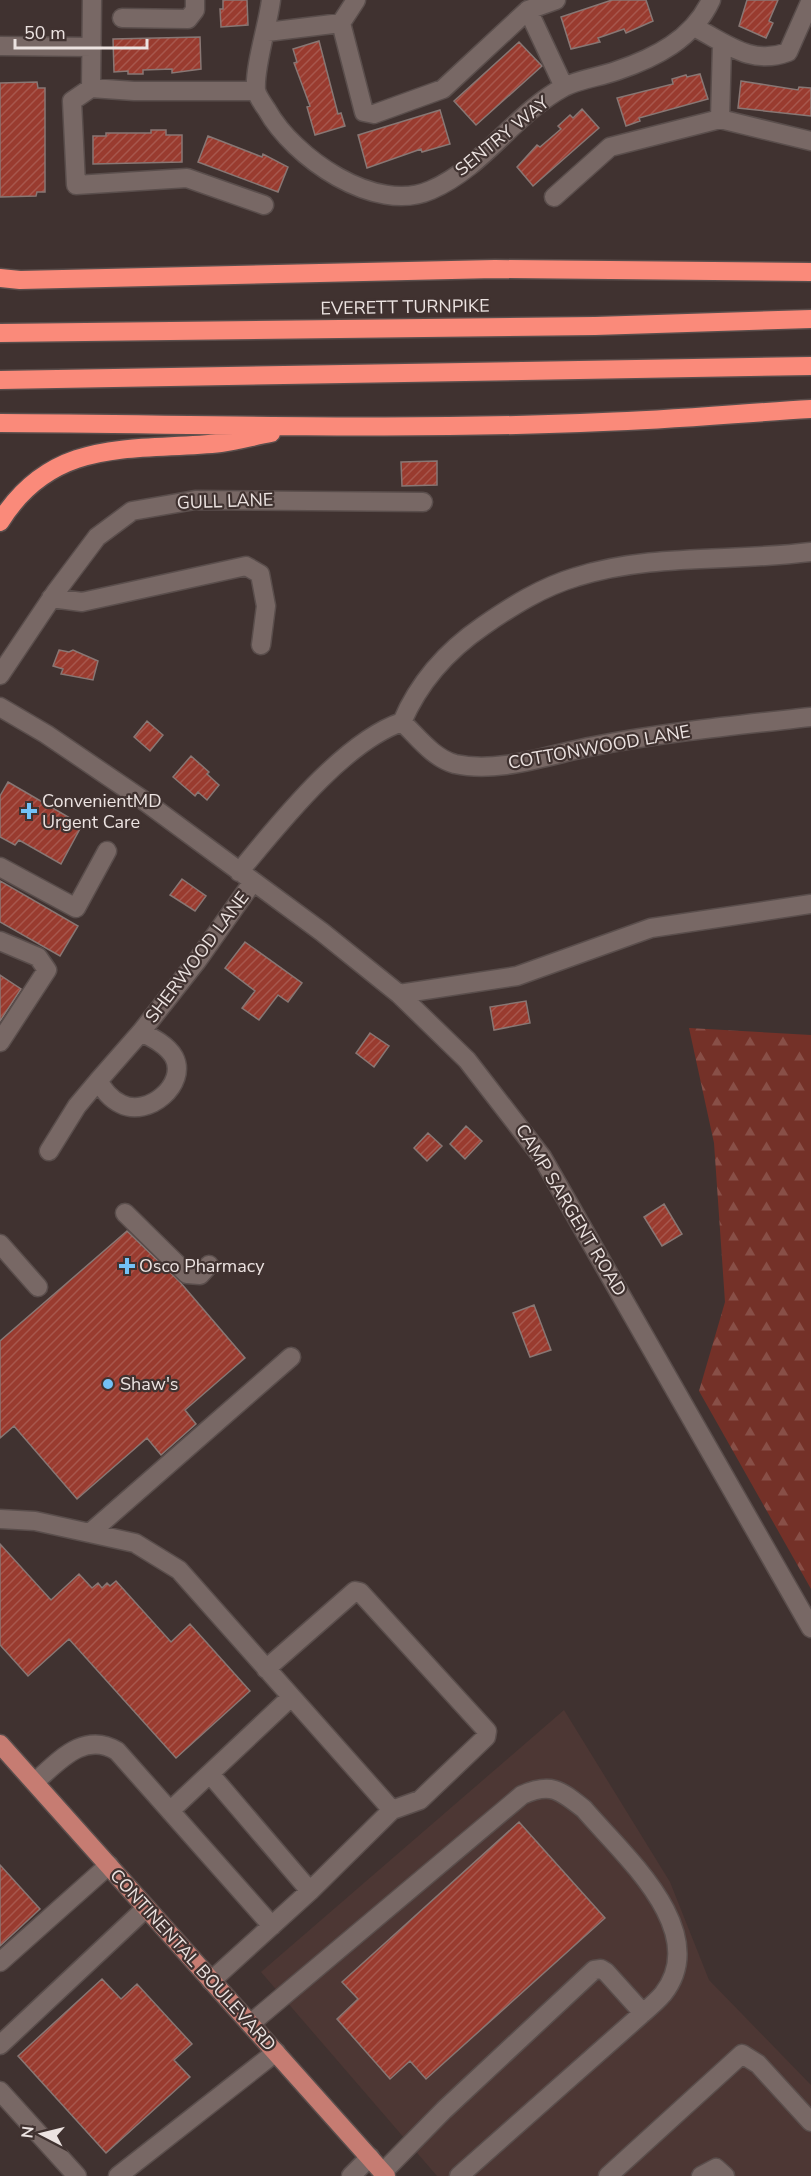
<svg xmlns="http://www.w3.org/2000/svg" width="811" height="2176" viewBox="0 0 811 2176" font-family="'Nunito Sans',sans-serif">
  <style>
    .built { fill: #4d3734 }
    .forest { fill: url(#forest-firs) }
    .building { fill: url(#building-hatch); stroke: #887774; stroke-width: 1.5 }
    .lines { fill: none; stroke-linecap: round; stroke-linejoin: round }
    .minor-casing { stroke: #5a4e4c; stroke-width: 21 }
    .major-casing { stroke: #5a4e4c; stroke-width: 21 }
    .highway-casing { stroke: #5a4e4c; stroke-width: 21 }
    .minor { stroke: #786865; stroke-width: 18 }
    .major { stroke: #c67c72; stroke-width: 18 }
    .highway { stroke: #fa8a7a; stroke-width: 18 }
    .poi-dot { fill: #73c1f6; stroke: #403230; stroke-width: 2 }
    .labels { text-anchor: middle; stroke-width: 4.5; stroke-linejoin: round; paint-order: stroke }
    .street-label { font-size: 18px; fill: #ece3e1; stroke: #403230 }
    .poi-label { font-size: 18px; fill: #ece3e1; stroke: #403230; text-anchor: start }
  </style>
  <defs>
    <pattern id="forest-firs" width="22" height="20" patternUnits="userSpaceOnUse" patternTransform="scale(1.5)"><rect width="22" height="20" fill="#743128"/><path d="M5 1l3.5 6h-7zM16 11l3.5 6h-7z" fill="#884f47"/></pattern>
    <pattern id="building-hatch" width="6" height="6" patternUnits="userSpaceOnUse" patternTransform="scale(1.5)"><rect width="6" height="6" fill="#993b2f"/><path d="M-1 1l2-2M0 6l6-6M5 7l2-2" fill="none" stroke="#a7574d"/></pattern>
  </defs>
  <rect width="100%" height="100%" fill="#403230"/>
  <path class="built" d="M 564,1710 L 670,1882 L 709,1980 L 811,2085 L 811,2176 L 437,2176 L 261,1972 Z"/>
  <path class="forest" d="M 689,1028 L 811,1035 L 811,1589 L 699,1391 L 725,1302 L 714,1143 Z"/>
  <path class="building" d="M 223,0 L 247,0 L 248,25 L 221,27 L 220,9 L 223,9 Z
    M 612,0 L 646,0 L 653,21 L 626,33 L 624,29 L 598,38 L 600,42 L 571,49 L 561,17 Z
    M 747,0 L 778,0 L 769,21 L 773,23 L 766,38 L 739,26 Z
    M 200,37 L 201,69 L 172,73 L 172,69 L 143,70 L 143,74 L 128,74 L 128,71 L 114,72 L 113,39 Z
    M 319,41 L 338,114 L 341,113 L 345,126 L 315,135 L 307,107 L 310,106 L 294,63 L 297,62 L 293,49 Z
    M 519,42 L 542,66 L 476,125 L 454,101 Z
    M 700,74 L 708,99 L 639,118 L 640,121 L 626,126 L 617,98 L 673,84 L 672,79 L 686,75 L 687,77 Z
    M 741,81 L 798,90 L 799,87 L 811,88 L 811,116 L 738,108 Z
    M 37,82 L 38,88 L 45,88 L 45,192 L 37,192 L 36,196 L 0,197 L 0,83 Z
    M 582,109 L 599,128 L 533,186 L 517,167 L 537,145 L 540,147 L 561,129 L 558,126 L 570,115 L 573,118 Z
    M 440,110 L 450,144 L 422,152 L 421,149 L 367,168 L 358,135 Z
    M 151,130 L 166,130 L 166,135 L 182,135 L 182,162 L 93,164 L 93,136 L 106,136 L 106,133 L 151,133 Z
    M 208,136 L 262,157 L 263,154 L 288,167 L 278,192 L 198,162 Z
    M 437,461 L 437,485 L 402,486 L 401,462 Z
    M 59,650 L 69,652 L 73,650 L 98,661 L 93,680 L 61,674 L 63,669 L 53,666 Z
    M 147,721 L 163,735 L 150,751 L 134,737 Z
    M 191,756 L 209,772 L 207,774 L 219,785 L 207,800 L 198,792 L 195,796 L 173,777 Z
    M 8,782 L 82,825 L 61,864 L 19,840 L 15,845 L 0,837 L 0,796 Z
    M 182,879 L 206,896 L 195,911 L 170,895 Z
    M 0,881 L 78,926 L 60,956 L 0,922 Z
    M 245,942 L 302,983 L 288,1002 L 278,995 L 259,1020 L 242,1008 L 255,991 L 225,968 Z
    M 0,975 L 21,989 L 0,1021 Z
    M 526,1001 L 530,1023 L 494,1030 L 490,1007 Z
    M 370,1033 L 389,1046 L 374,1067 L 356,1053 Z
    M 466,1126 L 482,1141 L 465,1159 L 450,1144 Z
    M 428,1133 L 442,1146 L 427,1161 L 414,1148 Z
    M 664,1204 L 682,1234 L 662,1246 L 644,1217 Z
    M 127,1231 L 180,1282 L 245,1358 L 185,1410 L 196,1424 L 161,1455 L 147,1438 L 77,1499 L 14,1426 L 0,1438 L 0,1341 Z
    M 534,1305 L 551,1350 L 530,1357 L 513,1313 Z
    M 0,1544 L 51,1600 L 79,1574 L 92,1588 L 98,1583 L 102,1588 L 107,1583 L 110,1586 L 116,1581 L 171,1642 L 190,1624 L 250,1691 L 176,1758 L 69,1639 L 28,1676 L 0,1645 Z
    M 519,1822 L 605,1918 L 426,2079 L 410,2061 L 390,2079 L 337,2019 L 358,1999 L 342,1982 Z
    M 0,1865 L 40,1909 L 0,1946 Z
    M 102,1979 L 121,1999 L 137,1984 L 192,2044 L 174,2060 L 190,2077 L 106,2153 L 18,2056 Z"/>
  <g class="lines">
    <g class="minor-casing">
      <path id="minor" d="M 271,0 C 268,25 254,67 256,90 C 257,96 263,104 267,110 C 293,157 375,215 431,190 C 484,167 514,114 564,87 C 580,79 599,77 616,71 C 655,58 693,39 711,0
        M 356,0 L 341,23 L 364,112 L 374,114 L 443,89 L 528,10 L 556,0
        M 528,10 L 564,87
        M 122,18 L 188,19 L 195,10 L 195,0
        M 694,27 C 726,43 751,66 788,52 L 811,0
        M 267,32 L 341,23
        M 0,46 L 92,47
        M 91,88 L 92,0
        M 256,91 L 134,91 L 91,88 L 72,101 L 76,185 L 187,178 L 264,205
        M 720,119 L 722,45
        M 554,197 L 610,147 L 720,119 L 811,141
        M 51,598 L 82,602 L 246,566 L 260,574 L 266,606 L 261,645
        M 0,675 L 55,593 L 97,537 L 132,511 L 195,500 L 423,502
        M 0,707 L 46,734 L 143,800 L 322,932 L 399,994 L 467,1060 L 542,1157 L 811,1628
        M 402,722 C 418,737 433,758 455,764 C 500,774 550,754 594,746 C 666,732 739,725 811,717
        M 0,867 L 76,908 L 107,851
        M 239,872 C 279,824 343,742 402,722 C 419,682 448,650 483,626 C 512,606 542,587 576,577 C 651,553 733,562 811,552
        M 0,941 L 38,957 L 47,970 L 0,1042
        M 399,994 L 517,976 L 651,928 L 811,904
        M 141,1032 C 153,1038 167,1045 174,1057 C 188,1084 148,1118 121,1104 C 110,1099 104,1090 98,1081 Z
        M 141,1032 L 197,961 L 252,883
        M 49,1151 L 77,1106 L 98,1081
        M 125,1213 L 187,1274 L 200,1275 L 209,1265
        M 0,1244 L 38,1287
        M 0,1519 L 35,1521 L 135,1543 L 179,1570 L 392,1810 L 310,1891 L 211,1981
        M 91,1532 L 291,1357
        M 266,1669 L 355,1591 L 360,1592 L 487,1731 L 486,1737 L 420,1800 L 392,1810
        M 210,1774 L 310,1891
        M 35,1782 C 59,1761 84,1731 117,1751 L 272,1926
        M 170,1811 L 290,1698
        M 0,1962 L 109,1865
        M 250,2024 L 522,1795 C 551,1782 560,1790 584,1809 C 621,1853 713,1931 663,1994 C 657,2001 650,2007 643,2013 L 459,2176
        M 0,2045 L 146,1908
        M 0,2091 L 77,2176
        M 383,2172 L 444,2110 L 594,1970 L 601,1969 L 606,1972 L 643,2013
        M 118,2176 L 276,2052
        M 351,2176 L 370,2157
        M 608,2176 L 742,2054 L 758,2064 L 811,2122
        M 701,2176 L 716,2168 L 725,2176"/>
    </g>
    <g class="major-casing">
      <path id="major" d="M 0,1744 L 386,2176"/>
    </g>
    <g class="highway-casing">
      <path id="highway" d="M 0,278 L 20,280 L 495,269 L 811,272
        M 0,333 L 595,326 L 811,319
        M 0,380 L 811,366
        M 0,423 C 201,424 402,431 603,422 C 672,420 742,413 811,409
        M 0,522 C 54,435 135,452 221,443 C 238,441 254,436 271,433"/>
    </g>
    <use href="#minor" class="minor"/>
    <use href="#major" class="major"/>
    <use href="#highway" class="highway"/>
  </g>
  <g class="poi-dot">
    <path d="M26 802h6v6h6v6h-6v6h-6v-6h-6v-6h6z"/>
    <path d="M124 1257h6v6h6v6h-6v6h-6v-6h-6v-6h6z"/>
    <circle cx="108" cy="1384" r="6"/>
  </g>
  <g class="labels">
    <g class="street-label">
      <text transform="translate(502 136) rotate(-39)" y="6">SENTRY WAY</text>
      <text transform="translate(405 307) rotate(-1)" y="6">EVERETT TURNPIKE</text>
      <text transform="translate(225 501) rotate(-2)" y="6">GULL LANE</text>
      <text transform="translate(599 747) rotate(-10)" y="6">COTTONWOOD LANE</text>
      <text transform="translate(197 957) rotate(-53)" y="6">SHERWOOD LANE</text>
      <text transform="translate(571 1210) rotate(59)" y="6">CAMP SARGENT ROAD</text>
      <text transform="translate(193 1960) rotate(48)" y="6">CONTINENTAL BOULEVARD</text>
    </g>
    <g class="poi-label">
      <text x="42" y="807">ConvenientMD<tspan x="42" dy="21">Urgent Care</tspan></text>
      <text x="139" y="1272">Osco Pharmacy</text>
      <text x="120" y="1390">Shaw's</text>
    </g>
  </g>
  <g transform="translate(42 2134) rotate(277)" stroke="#403230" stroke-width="4.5" paint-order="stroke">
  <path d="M0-4.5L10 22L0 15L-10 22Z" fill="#ece3e1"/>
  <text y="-9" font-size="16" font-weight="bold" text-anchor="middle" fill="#ece3e1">N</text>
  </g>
  <path d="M15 39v9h132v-9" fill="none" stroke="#ece3e1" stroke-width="3"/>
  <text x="24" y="39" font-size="18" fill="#ece3e1" stroke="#403230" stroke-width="4.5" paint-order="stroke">50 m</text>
</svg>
